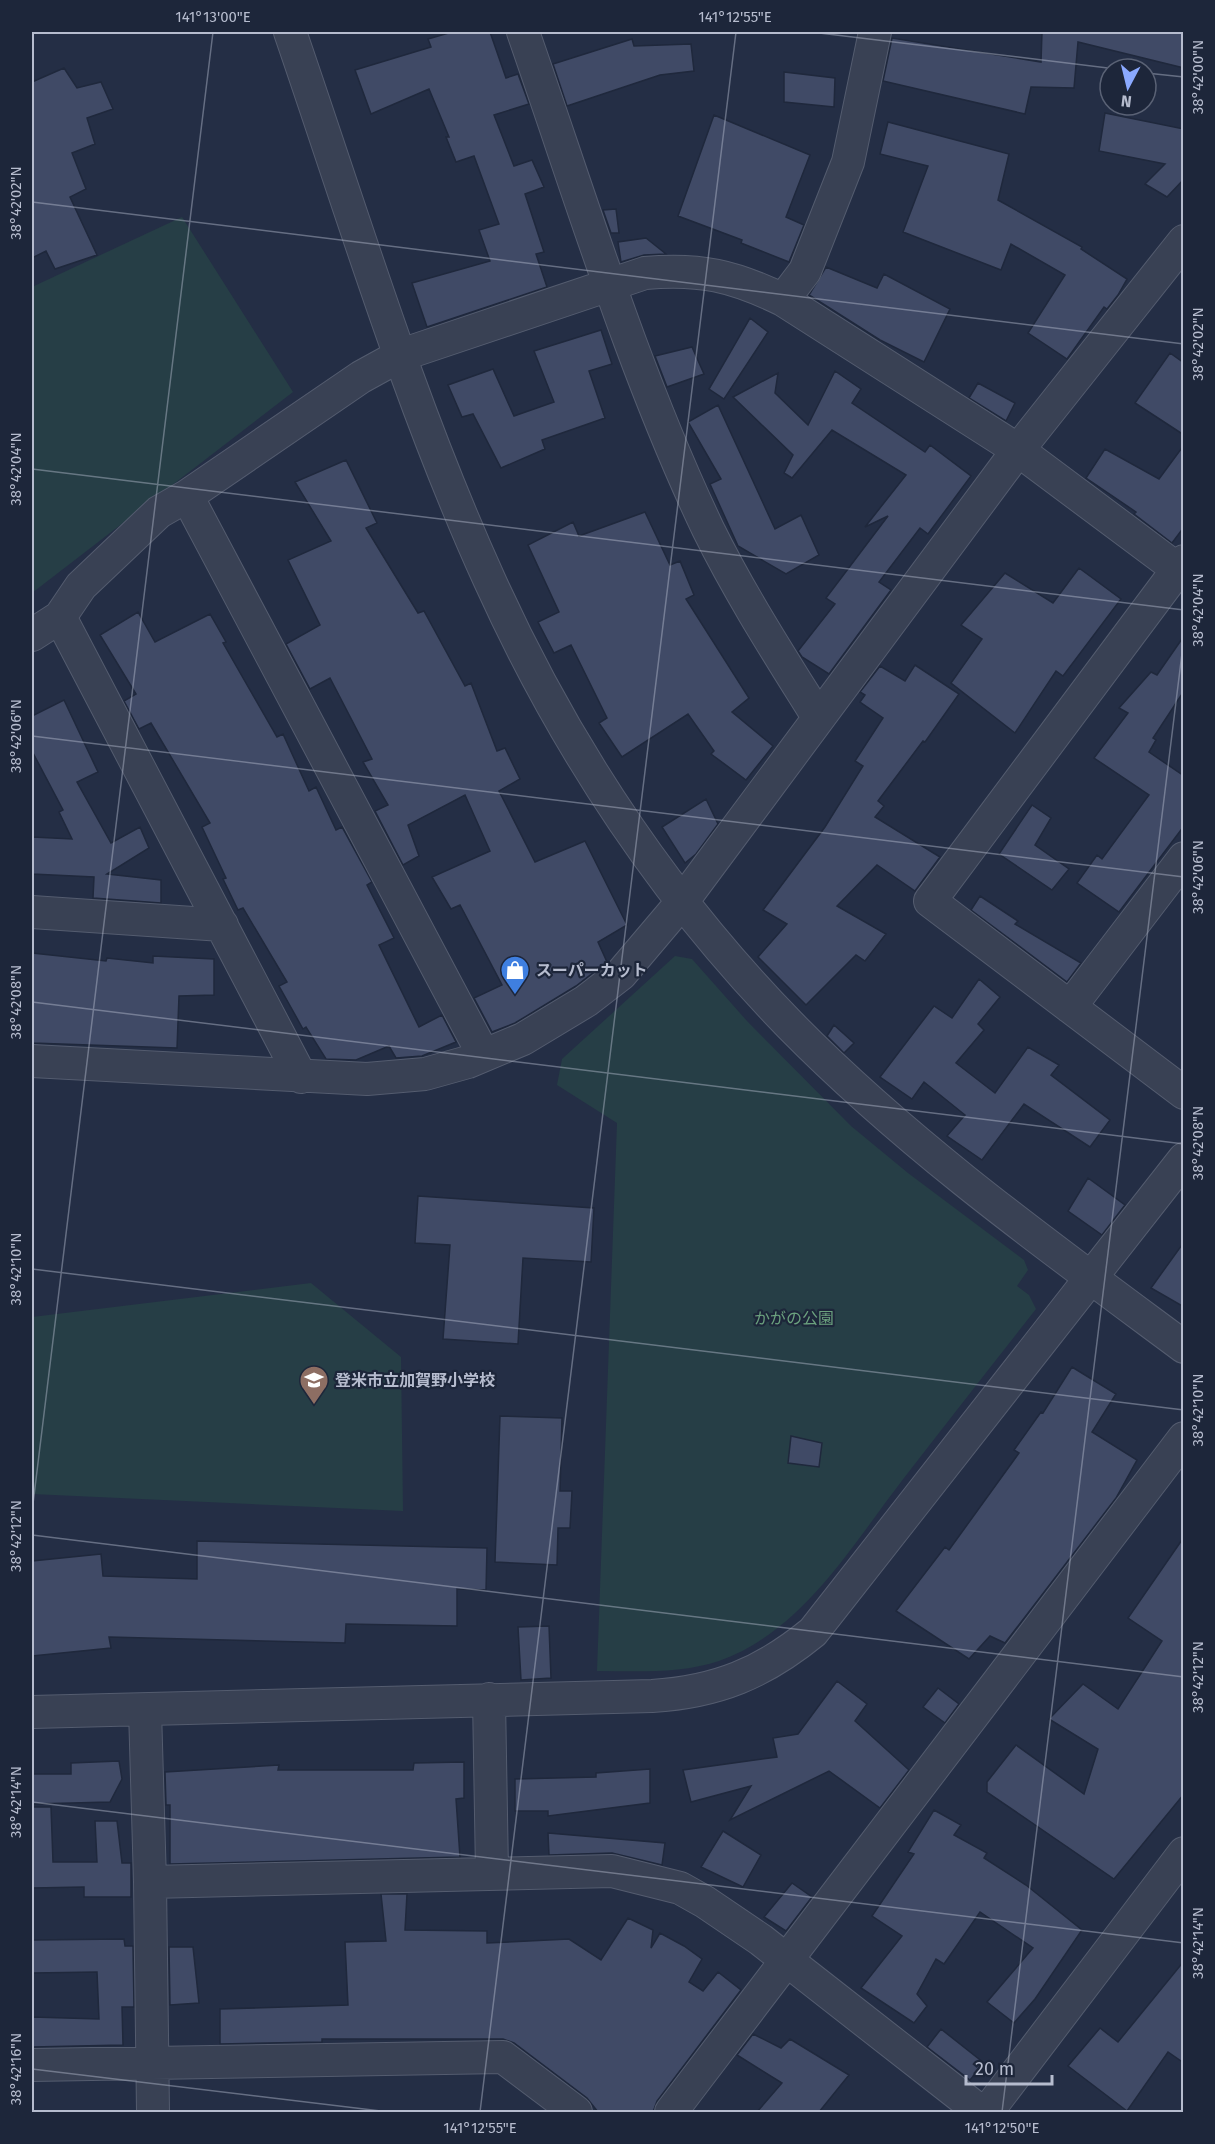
<svg xmlns="http://www.w3.org/2000/svg" width="1215" height="2144" viewBox="0 0 1215 2144" font-family="'Fira Sans','Noto Sans JP',sans-serif">
  <style>
    .green { fill: #263e46 }
    .building { fill: #404a66; stroke: #1f283c; stroke-width: 1.5 }
    .lines { fill: none; stroke-linecap: round; stroke-linejoin: round }
    .minor-casing { stroke: #545c6f; stroke-width: 34 }
    .minor { stroke: #394154; stroke-width: 32 }
    .ticks { fill: none; stroke: #b6bcce; stroke-width: 1.5; stroke-opacity: 0.45 }
    .labels { text-anchor: middle; stroke-width: 4.5; stroke-linejoin: round; paint-order: stroke }
    .poi-label { font-size: 16px; font-weight: bold; fill: #b6bcce; stroke: #1d263a; text-anchor: start }
    .park-label { font-size: 16px; fill: #6ba17e; stroke: #1d263a }
    .neatline { fill: none; stroke: #b6bcce; stroke-width: 2 }
    .ticks-label { font-size: 15px; text-anchor: middle; fill: #b6bcce }
  </style>
  <rect width="100%" height="100%" fill="#242e45"/>
  <path class="green" d="M 182,217 L 293,392 L 32,593 L 32,287 Z
    M 675,956 L 692,959 L 747,1021 L 851,1126 L 908,1173 L 1024,1260 L 1028,1270 L 1017,1286 L 1029,1295 L 1036,1309 C 992,1365 948,1421 904,1478 C 852,1545 803,1631 719,1661 C 680,1674 637,1671 597,1671 L 617,1123 L 557,1085 L 562,1059 Z
    M 311,1283 L 401,1357 L 403,1511 L 32,1494 L 32,1317 Z"/>
  <path class="building" d="M 452,32 L 490,32 L 506,78 L 518,74 L 529,104 L 494,115 L 514,166 L 532,160 L 544,187 L 525,194 L 544,252 L 536,254 L 547,287 L 427,327 L 412,283 L 490,261 L 479,230 L 499,224 L 474,156 L 456,162 L 446,137 L 449,137 L 429,89 L 371,114 L 355,70 L 431,47 L 428,39 Z
    M 1042,32 L 1184,32 L 1184,68 L 1078,42 L 1074,88 L 1031,87 L 1025,114 L 883,81 L 892,38 L 1041,62 Z
    M 632,39 L 634,46 L 691,44 L 694,71 L 660,75 L 567,106 L 553,64 Z
    M 64,68 L 77,88 L 101,82 L 113,109 L 87,118 L 95,144 L 72,153 L 86,189 L 70,197 L 97,255 L 55,269 L 46,251 L 32,258 L 32,82 Z
    M 784,72 L 835,78 L 834,107 L 784,102 Z
    M 1105,113 L 1184,129 L 1184,179 L 1167,197 L 1145,184 L 1165,164 L 1099,151 Z
    M 714,115 L 810,155 L 786,217 L 804,225 L 789,262 L 741,243 L 742,240 L 678,216 Z
    M 888,122 L 1009,154 L 998,200 L 1082,247 L 1081,249 L 1127,279 L 1118,295 L 1107,309 L 1104,307 L 1067,359 L 1028,333 L 1065,275 L 1011,244 L 1001,270 L 903,232 L 928,166 L 880,154 Z
    M 616,209 L 619,233 L 611,233 L 603,210 Z
    M 646,238 L 666,254 L 644,255 L 621,262 L 618,242 Z
    M 826,267 L 877,288 L 884,274 L 950,309 L 924,362 L 880,340 L 809,295 Z
    M 750,318 L 768,332 L 724,399 L 709,389 Z
    M 601,330 L 612,364 L 589,371 L 605,418 L 542,440 L 545,449 L 501,468 L 473,414 L 462,417 L 448,385 L 493,369 L 514,416 L 554,402 L 534,351 Z
    M 692,347 L 704,374 L 667,387 L 655,356 Z
    M 1170,353 L 1184,363 L 1184,435 L 1135,403 Z
    M 835,371 L 861,389 L 852,403 L 925,452 L 930,445 L 971,476 L 928,534 L 920,528 L 879,582 L 891,590 L 829,674 L 802,657 L 798,651 L 835,604 L 826,598 L 888,516 L 865,527 L 906,475 L 832,430 L 792,478 L 784,473 L 793,455 L 733,397 L 778,373 L 775,393 L 808,425 Z
    M 978,383 L 1015,403 L 1006,421 L 969,398 Z
    M 718,405 L 775,529 L 801,515 L 819,555 L 786,574 L 738,546 L 710,484 L 721,479 L 688,422 Z
    M 1184,445 L 1184,527 L 1172,543 L 1134,514 L 1136,512 L 1086,478 L 1105,449 L 1159,479 Z
    M 346,460 L 377,523 L 366,528 L 418,613 L 424,611 L 465,686 L 471,683 L 497,751 L 505,748 L 520,779 L 499,791 L 535,862 L 585,841 L 627,925 L 598,942 L 607,962 L 576,986 L 515,1023 L 492,1032 L 474,998 L 502,985 L 460,905 L 451,909 L 432,877 L 490,851 L 465,795 L 408,825 L 419,856 L 403,865 L 375,811 L 388,805 L 363,762 L 372,759 L 330,678 L 310,689 L 286,644 L 320,625 L 288,560 L 331,541 L 295,482 Z
    M 645,512 L 670,565 L 680,561 L 694,595 L 686,599 L 749,698 L 732,712 L 773,746 L 746,780 L 711,754 L 714,751 L 688,714 L 622,757 L 599,723 L 607,718 L 571,645 L 554,653 L 538,622 L 559,612 L 528,545 L 573,522 L 579,536 Z
    M 1079,568 L 1121,599 L 1063,676 L 1056,671 L 1015,733 L 951,683 L 982,639 L 961,625 L 1005,573 L 1053,603 Z
    M 138,612 L 155,642 L 210,614 L 226,642 L 223,643 L 277,737 L 283,734 L 309,791 L 316,787 L 336,830 L 342,827 L 372,882 L 367,885 L 394,938 L 379,945 L 419,1027 L 442,1015 L 456,1042 L 422,1056 L 396,1058 L 389,1046 L 356,1060 L 326,1059 L 306,1027 L 303,1029 L 279,986 L 287,982 L 243,908 L 238,910 L 223,879 L 226,878 L 202,827 L 210,823 L 151,723 L 139,729 L 124,701 L 136,694 L 100,635 Z
    M 1184,636 L 1184,691 L 1153,738 L 1156,740 L 1149,752 L 1184,776 L 1184,826 L 1119,912 L 1077,883 L 1097,855 L 1102,859 L 1149,795 L 1094,758 L 1128,713 L 1119,708 L 1151,672 L 1157,675 Z
    M 915,665 L 959,694 L 925,742 L 923,741 L 878,801 L 884,806 L 875,817 L 940,857 L 915,891 L 877,865 L 837,906 L 886,934 L 865,961 L 856,955 L 806,1005 L 758,957 L 787,924 L 763,910 L 825,827 L 863,766 L 855,761 L 883,718 L 860,702 L 865,695 L 860,692 L 880,666 L 905,681 Z
    M 64,700 L 98,772 L 77,782 L 111,843 L 140,827 L 149,848 L 107,874 L 161,880 L 161,903 L 93,898 L 94,877 L 32,874 L 32,837 L 72,839 L 59,812 L 63,810 L 32,751 L 32,716 Z
    M 706,799 L 718,824 L 696,854 L 685,863 L 662,827 Z
    M 1032,805 L 1051,818 L 1035,845 L 1069,869 L 1052,890 L 999,854 Z
    M 980,896 L 1018,921 L 1015,924 L 1081,963 L 1067,982 L 971,910 Z
    M 32,953 L 106,961 L 107,958 L 153,963 L 153,956 L 214,959 L 214,995 L 179,996 L 177,1048 L 32,1043 Z
    M 979,979 L 1000,997 L 978,1024 L 984,1030 L 956,1063 L 995,1093 L 1028,1047 L 1059,1065 L 1051,1075 L 1110,1120 L 1090,1147 L 1024,1104 L 982,1160 L 947,1136 L 965,1115 L 924,1082 L 912,1099 L 880,1077 L 934,1006 L 952,1018 Z
    M 834,1025 L 854,1043 L 844,1053 L 827,1036 Z
    M 1088,1178 L 1125,1205 L 1102,1235 L 1068,1211 Z
    M 418,1196 L 594,1208 L 591,1262 L 523,1258 L 518,1344 L 443,1339 L 450,1245 L 415,1243 Z
    M 1184,1242 L 1184,1307 L 1151,1288 Z
    M 1072,1367 L 1116,1394 L 1092,1432 L 1137,1460 L 1116,1498 L 1005,1643 L 990,1636 L 969,1659 L 896,1611 L 945,1547 L 949,1550 L 1019,1453 L 1014,1450 L 1041,1412 L 1043,1413 Z
    M 500,1416 L 562,1418 L 560,1491 L 572,1491 L 570,1528 L 558,1528 L 557,1565 L 495,1562 Z
    M 791,1436 L 822,1443 L 819,1467 L 788,1463 Z
    M 1184,1537 L 1184,1794 L 1114,1879 L 987,1792 L 987,1782 L 1016,1745 L 1084,1794 L 1098,1749 L 1049,1719 L 1083,1684 L 1118,1709 L 1162,1641 L 1128,1618 Z
    M 197,1541 L 487,1548 L 486,1590 L 457,1589 L 457,1626 L 346,1624 L 345,1643 L 109,1637 L 111,1648 L 32,1656 L 32,1561 L 101,1554 L 103,1576 L 197,1579 Z
    M 549,1626 L 551,1678 L 521,1680 L 518,1627 Z
    M 837,1681 L 867,1704 L 855,1721 L 909,1770 L 880,1808 L 829,1771 L 730,1820 L 751,1786 L 691,1802 L 683,1770 L 777,1757 L 773,1738 L 798,1734 Z
    M 938,1688 L 959,1704 L 945,1723 L 923,1707 Z
    M 119,1761 L 122,1779 L 110,1802 L 32,1804 L 32,1774 L 71,1774 L 71,1763 Z
    M 464,1762 L 464,1798 L 456,1799 L 460,1857 L 170,1864 L 170,1805 L 166,1805 L 165,1772 L 279,1765 L 278,1770 L 413,1770 L 414,1763 Z
    M 650,1769 L 650,1803 L 548,1816 L 548,1811 L 515,1811 L 515,1779 L 596,1777 L 596,1773 Z
    M 32,1807 L 51,1807 L 53,1862 L 97,1862 L 95,1821 L 117,1821 L 122,1863 L 131,1863 L 131,1897 L 84,1897 L 84,1887 L 32,1888 Z
    M 934,1810 L 961,1825 L 954,1835 L 987,1853 L 984,1858 L 1026,1885 L 1082,1930 L 1035,1999 L 1014,2023 L 987,2002 L 1033,1948 L 980,1912 L 944,1964 L 936,1959 L 917,1994 L 927,2006 L 914,2023 L 861,1988 L 902,1936 L 872,1916 L 914,1854 L 908,1852 Z
    M 723,1831 L 761,1855 L 743,1887 L 701,1867 Z
    M 548,1833 L 665,1843 L 662,1865 L 612,1853 L 549,1855 Z
    M 792,1883 L 812,1897 L 786,1931 L 764,1917 Z
    M 381,1894 L 407,1894 L 405,1930 L 487,1931 L 487,1943 L 569,1939 L 601,1960 L 628,1918 L 653,1930 L 651,1948 L 660,1933 L 684,1946 L 702,1959 L 689,1982 L 703,1991 L 718,1972 L 741,1990 L 657,2101 L 653,2112 L 598,2112 L 587,2098 L 514,2043 L 503,2039 L 322,2039 L 322,2042 L 220,2044 L 220,2009 L 348,2005 L 345,1942 L 386,1941 Z
    M 124,1939 L 125,1946 L 133,1946 L 134,2007 L 122,2007 L 123,2045 L 32,2047 L 32,2017 L 99,2019 L 97,1972 L 32,1973 L 32,1940 Z
    M 169,1947 L 193,1947 L 199,2003 L 170,2005 Z
    M 1184,1961 L 1184,2063 L 1168,2052 L 1127,2111 L 1068,2066 L 1100,2028 L 1118,2042 Z
    M 941,2029 L 984,2063 L 970,2080 L 927,2047 Z
    M 753,2034 L 781,2048 L 790,2039 L 849,2075 L 819,2112 L 757,2112 L 782,2083 L 737,2055 Z"/>
  <g class="lines">
    <g class="minor-casing">
      <path id="minor" d="M 290,32 C 353,215 409,403 489,579 C 563,743 664,896 790,1025 C 909,1146 1048,1246 1184,1347
        M 523,32 C 581,198 632,369 708,529 C 740,594 780,656 818,717
        M 783,300 L 805,271 L 848,162 L 875,32
        M 187,496 L 483,1054
        M 1184,561 L 930,901 L 1184,1093
        M 60,617 L 301,1077
        M 32,635 L 60,617 L 81,586 L 159,512 L 187,496 L 361,377 L 401,355 L 645,273 C 700,268 734,276 783,300 L 1018,450 L 1184,574
        M 32,912 L 222,925
        M 1070,1007 L 1184,858
        M 32,1061 L 367,1079 L 425,1074 L 468,1062 L 523,1039 L 586,1001 L 621,974 L 682,902 L 1018,450 L 1184,241
        M 489,1699 L 492,1872
        M 145,1710 L 150,1882 L 612,1871 L 680,1888 L 705,1902 L 761,1940 L 981,2112
        M 32,1712 L 652,1696 C 717,1692 763,1673 813,1632 L 1184,1159
        M 150,1882 L 153,2112
        M 32,2065 L 503,2057 L 576,2112
        M 671,2112 L 1184,1438
        M 987,2112 L 1184,1853"/>
    </g>
    <use href="#minor" class="minor"/>
  </g>
  <path class="ticks" d="M 811,32 L 1116,69M 1146,73 L 1184,77M 32,202 L 1184,344M 32,469 L 1184,610M 32,736 L 1184,877M 32,1002 L 1184,1144M 32,1269 L 1184,1410M 32,1512 L 213,32M 32,1535 L 1184,1677M 32,1802 L 1184,1943M 32,2069 L 389,2112M 480,2112 L 736,32M 1002,2112 L 1184,637"/>
  <defs>
    <g id="shop-pin" transform="scale(1.5)"><path d="M0 17L-7.5 6A9.5 9.5 0 1 1 7.5 6Z" fill="#3f7fe0" stroke="#1d263a"/><path d="M-5-2.5h2.3a2.7 3.5 0 0 1 5.4 0H5L5.5 6h-11ZM-1.5-2.5h3a1.5 2.3 0 0 0-3 0Z" fill="#fff"/></g>
    <g id="school-pin" transform="scale(1.5)"><path d="M0 17L-7.5 6A9.5 9.5 0 1 1 7.5 6Z" fill="#8d6e63" stroke="#1d263a"/><path d="M0-5L7-2L0 1L-7-2ZM-4 1L0 2.5L4 1V4Q0 6-4 4Z" fill="#fff"/></g>
  </defs>
  <g fill-rule="evenodd">
    <use href="#shop-pin" x="515" y="970"/>
    <use href="#school-pin" x="314" y="1380"/>
  </g>
  <g class="labels">
    <g class="poi-label">
      <text x="536" y="976">スーパーカット</text>
      <text x="335" y="1386">登米市立加賀野小学校</text>
    </g>
    <g class="park-label">
      <text x="794" y="1324">かがの公園</text>
    </g>
  </g>
  <rect width="1215" height="2144" fill="none" stroke="#1d263a" stroke-width="66"/>
  <g transform="translate(1128 87) rotate(187)"><circle r="28" fill="#1d263a" stroke="#5a6275" stroke-width="1.5"/>
  <path d="M0-4.5L10 22L0 15L-10 22Z" fill="#8aa9ff"/>
  <text y="-9" font-size="16" font-weight="bold" text-anchor="middle" fill="#b6bcce">N</text>
  </g>
  <path d="M966 2075v9h86v-9" fill="none" stroke="#b6bcce" stroke-width="3"/>
  <text x="975" y="2075" font-size="18" fill="#b6bcce" stroke="#1d263a" stroke-width="4.5" paint-order="stroke">20 m</text>
  <rect x="33" y="33" width="1149" height="2078" class="neatline"/>
  <g class="ticks-label">
    <text x="213" y="22">141°13'00"E</text>
    <text x="735" y="22">141°12'55"E</text>
    <text transform="translate(1198 77) rotate(-90)" y="5">38°42'00"N</text>
    <text transform="translate(16 203) rotate(-90)" y="5">38°42'02"N</text>
    <text transform="translate(1198 344) rotate(-90)" y="5">38°42'02"N</text>
    <text transform="translate(16 469) rotate(-90)" y="5">38°42'04"N</text>
    <text transform="translate(1198 610) rotate(-90)" y="5">38°42'04"N</text>
    <text transform="translate(16 736) rotate(-90)" y="5">38°42'06"N</text>
    <text transform="translate(1198 877) rotate(-90)" y="5">38°42'06"N</text>
    <text transform="translate(16 1002) rotate(-90)" y="5">38°42'08"N</text>
    <text transform="translate(1198 1143) rotate(-90)" y="5">38°42'08"N</text>
    <text transform="translate(16 1269) rotate(-90)" y="5">38°42'10"N</text>
    <text transform="translate(1198 1410) rotate(-90)" y="5">38°42'10"N</text>
    <text transform="translate(16 1536) rotate(-90)" y="5">38°42'12"N</text>
    <text transform="translate(1198 1677) rotate(-90)" y="5">38°42'12"N</text>
    <text transform="translate(16 1802) rotate(-90)" y="5">38°42'14"N</text>
    <text transform="translate(1198 1943) rotate(-90)" y="5">38°42'14"N</text>
    <text transform="translate(16 2069) rotate(-90)" y="5">38°42'16"N</text>
    <text x="480" y="2133">141°12'55"E</text>
    <text x="1002" y="2133">141°12'50"E</text>
  </g>
</svg>
